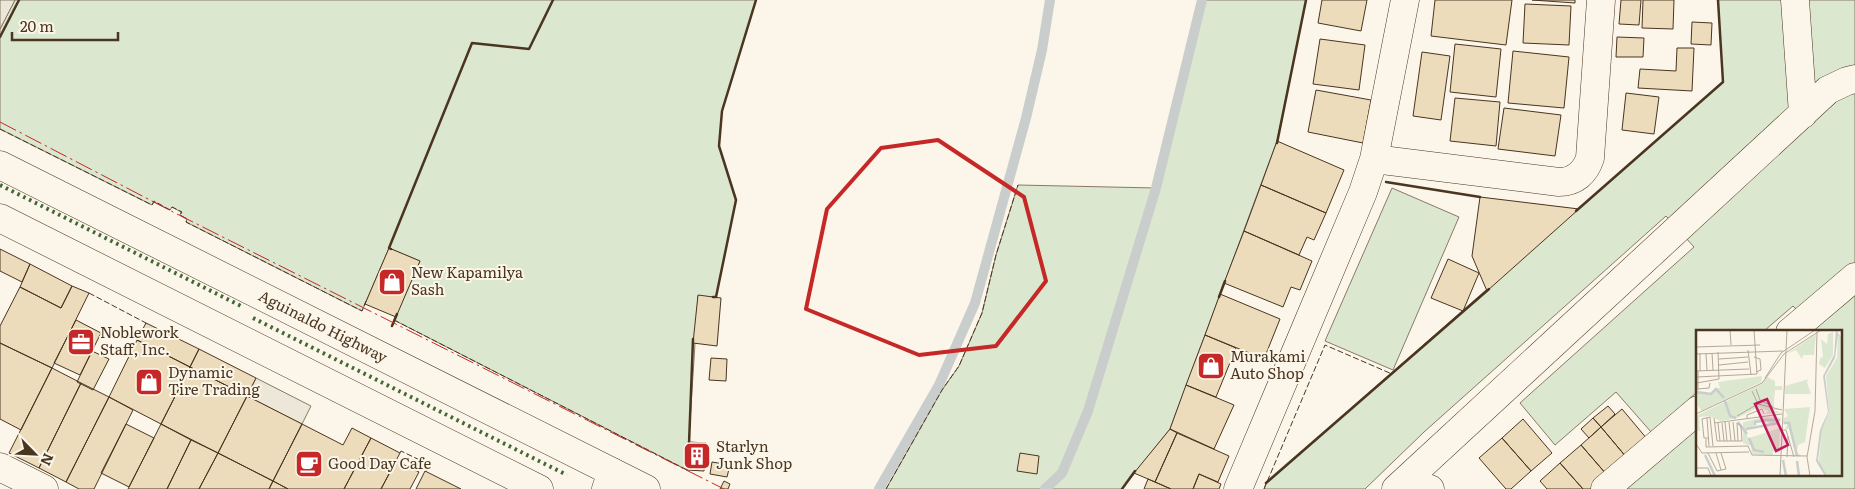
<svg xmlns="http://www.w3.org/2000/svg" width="1855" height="489" viewBox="0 0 1855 489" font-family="Literata,serif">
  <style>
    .green { fill: #dce7d0; stroke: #887966 }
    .parking { fill: #ede7d9; stroke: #887966 }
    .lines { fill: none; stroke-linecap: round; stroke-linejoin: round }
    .stream { stroke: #c9cecd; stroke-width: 10 }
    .building { fill: #ecdcbc; stroke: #4a3520 }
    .street-casing { stroke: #4a3520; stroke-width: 29 }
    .highway-casing { stroke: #4a3520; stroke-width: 29 }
    .street { stroke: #fbf6e9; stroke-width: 28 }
    .highway { stroke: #fbf6e9; stroke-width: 28 }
    .hedge { stroke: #436837; stroke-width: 4; stroke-dasharray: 2.5 4; stroke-linecap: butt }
    .fence { stroke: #4a3520; stroke-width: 1; stroke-dasharray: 6 2.5; stroke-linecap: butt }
    .wall { stroke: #4a3520; stroke-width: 2.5 }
    .power { stroke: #c62828; stroke-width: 1; stroke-dasharray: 18 4 2.5 4; stroke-linecap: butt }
    .marked { fill: none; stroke: #c62828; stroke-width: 4; stroke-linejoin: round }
    .labels { text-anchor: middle; stroke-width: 4; stroke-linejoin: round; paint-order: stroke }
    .poi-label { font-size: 15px; fill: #4a3520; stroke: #fbf6e9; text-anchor: start }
    .street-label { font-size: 15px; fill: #4a3520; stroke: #fbf6e9 }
    .inset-river { fill: none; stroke: #c9cecd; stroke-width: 2.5 }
    .inset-road { fill: none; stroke: #b4a999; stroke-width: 1 }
    .view { fill: #c2185b; fill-opacity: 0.15; stroke: #c2185b; stroke-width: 2.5 }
    .inset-edge { fill: none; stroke: #4a3520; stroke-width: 2.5 }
  </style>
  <rect width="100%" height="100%" fill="#fbf6e9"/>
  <path class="green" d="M 15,0 L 756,0 L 722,111 L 719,146 L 736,200 L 716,297 L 698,296 L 687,470 L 394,320 L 420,261 L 389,248 L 362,311 L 186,222 L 187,219 L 180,215 L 181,212 L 172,207 L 170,210 L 154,202 L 152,205 L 0,129 L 0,29 Z
    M 1202,0 L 1306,0 L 1277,141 L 1205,335 L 1170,429 L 1122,489 L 886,489 L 942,390 L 959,366 L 982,313 L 996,255 L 1018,185 L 1156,188 Z
    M 1718,0 L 1855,0 L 1855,489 L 1626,489 L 1697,428 L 1698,475 L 1841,475 L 1841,332 L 1809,331 L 1813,327 L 1793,306 L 1764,331 L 1698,332 L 1697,392 L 1652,433 L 1616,392 L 1555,445 L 1520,403 L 1694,247 L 1666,216 L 1424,432 L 1365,489 L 1264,489 L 1266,483 L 1723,82 Z
    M 1392,188 L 1459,217 L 1393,370 L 1325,341 Z"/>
  <path class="parking" d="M 0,0 L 15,0 L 0,29 Z
    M 256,378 L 311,406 L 302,424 L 247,396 Z"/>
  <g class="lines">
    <path class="stream" d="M 879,489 L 939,385 L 975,303 L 1026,118 L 1042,50 L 1050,0
      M 1045,489 L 1062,473 L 1088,411 L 1156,188 L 1202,0"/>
  </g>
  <path class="building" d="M 1322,0 L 1367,0 L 1361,31 L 1318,23 Z
    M 1435,0 L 1512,0 L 1506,45 L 1431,36 Z
    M 1532,0 L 1575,0 L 1575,3 Z
    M 1621,0 L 1641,0 L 1639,25 L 1619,24 Z
    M 1643,0 L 1674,0 L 1673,29 L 1642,28 Z
    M 1525,4 L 1571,6 L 1569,45 L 1523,43 Z
    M 1692,22 L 1712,23 L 1711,45 L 1691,44 Z
    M 1617,37 L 1644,38 L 1643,57 L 1616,57 Z
    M 1320,39 L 1365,45 L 1359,90 L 1313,84 Z
    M 1455,44 L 1501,49 L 1496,97 L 1450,92 Z
    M 1677,48 L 1694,48 L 1692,91 L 1638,88 L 1640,69 L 1676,71 Z
    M 1513,51 L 1569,57 L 1564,108 L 1508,103 Z
    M 1422,52 L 1450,56 L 1441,120 L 1413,116 Z
    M 1316,90 L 1371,100 L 1363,143 L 1308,132 Z
    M 1626,93 L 1659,97 L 1654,134 L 1622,130 Z
    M 1455,98 L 1500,102 L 1496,146 L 1450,141 Z
    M 1504,108 L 1561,115 L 1555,156 L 1498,149 Z
    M 1277,141 L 1344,170 L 1326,213 L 1261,185 Z
    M 1261,185 L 1326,213 L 1314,240 L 1307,237 L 1299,255 L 1244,231 Z
    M 1480,197 L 1579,209 L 1487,291 L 1472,256 Z
    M 1244,231 L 1312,261 L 1300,290 L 1291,287 L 1283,307 L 1224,283 Z
    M 389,248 L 420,261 L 396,317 L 365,304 Z
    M 0,249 L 30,264 L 22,282 L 0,271 Z
    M 1448,259 L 1479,273 L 1463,311 L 1431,298 Z
    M 30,264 L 72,286 L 61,308 L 20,287 Z
    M 72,286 L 89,293 L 52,368 L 0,343 L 0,326 L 20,287 L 61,308 Z
    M 1220,294 L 1280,319 L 1264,359 L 1205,335 Z
    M 698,295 L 721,298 L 717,346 L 693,343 Z
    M 76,320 L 101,333 L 80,375 L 54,363 Z
    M 146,323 L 199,349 L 190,367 L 137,340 Z
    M 1205,335 L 1236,348 L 1216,397 L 1186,385 Z
    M 137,340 L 190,367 L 161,424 L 109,397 Z
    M 0,343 L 52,368 L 21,430 L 0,419 Z
    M 199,349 L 256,378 L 247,396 L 190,367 Z
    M 92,351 L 109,359 L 93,390 L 77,382 Z
    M 711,358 L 727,359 L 726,381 L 709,380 Z
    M 190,367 L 247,396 L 218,453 L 161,424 Z
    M 52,368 L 81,383 L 39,468 L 9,453 Z
    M 81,383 L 109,397 L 66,482 L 39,468 Z
    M 1186,385 L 1234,405 L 1214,449 L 1170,429 Z
    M 247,396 L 302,424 L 273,481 L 218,453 Z
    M 109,397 L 133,410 L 94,489 L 79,489 L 66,482 Z
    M 1608,406 L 1615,414 L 1601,427 L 1593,418 Z
    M 1622,409 L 1648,440 L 1627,458 L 1601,427 Z
    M 1593,418 L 1601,427 L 1589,438 L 1581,429 Z
    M 1523,419 L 1552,453 L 1531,471 L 1502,438 Z
    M 126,424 L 154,438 L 129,487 L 101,473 Z
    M 161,424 L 191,440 L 167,489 L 128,489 Z
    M 302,424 L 343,445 L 352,428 L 371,438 L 344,489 L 288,489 L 273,481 Z
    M 1601,427 L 1627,458 L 1607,475 L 1581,445 Z
    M 1170,429 L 1177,433 L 1155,482 L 1134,473 Z
    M 1177,433 L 1229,456 L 1218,482 L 1199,474 L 1193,489 L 1171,489 L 1155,482 Z
    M 371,438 L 400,453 L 381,489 L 344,489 Z
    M 1502,438 L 1531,471 L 1511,489 L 1506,489 L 1479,458 Z
    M 191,440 L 218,453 L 199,489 L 167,489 Z
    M 689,442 L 706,443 L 704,471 L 687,470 Z
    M 1581,445 L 1607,475 L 1591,489 L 1583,489 L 1560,463 Z
    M 218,453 L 273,481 L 269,489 L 199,489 Z
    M 1020,453 L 1039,456 L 1037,474 L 1017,471 Z
    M 396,461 L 419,472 L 410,489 L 381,489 Z
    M 712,462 L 730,465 L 727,477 L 710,474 Z
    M 1560,463 L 1583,489 L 1547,489 L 1540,481 Z
    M 425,471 L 461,489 L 416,489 Z
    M 1199,474 L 1221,484 L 1219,489 L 1193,489 Z
    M 1148,479 L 1155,482 L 1171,489 L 1144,489 Z
    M 273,481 L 288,489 L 269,489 Z
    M 724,481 L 730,484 L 728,489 L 720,489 Z"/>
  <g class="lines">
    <g class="street-casing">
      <path id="street" d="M 1795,0 L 1803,114
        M 1374,159 L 1559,182 C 1575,182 1585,173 1590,158 L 1601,0
        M 1790,332 L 1855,277
        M 0,467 L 44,489
        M 1406,480 L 1430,489
        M 606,489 L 612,472
        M 1238,489 L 1363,192 L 1374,159 L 1405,0
        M 1396,489 L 1828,90 L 1847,81 L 1855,79
        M 1605,489 L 1698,410"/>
    </g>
    <g class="highway-casing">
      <g id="highway">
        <path id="s1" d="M 0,165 L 646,489"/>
        <path d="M 0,218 L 539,489"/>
      </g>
    </g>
    <use href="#street" class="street"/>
    <use href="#highway" class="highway"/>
    <path class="hedge" d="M 0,185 L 241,306
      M 253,318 L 567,475"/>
    <path class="fence" d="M 0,129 L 152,205 L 154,201 L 170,210 L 172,207 L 182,212 L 180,215 L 187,219 L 186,222 L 362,311 L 366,301
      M 89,293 L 146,323 L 145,325
      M 394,320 L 687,470
      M 400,453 L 401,451 L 428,464 L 426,472
      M 886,489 L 942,390 L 959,366 L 982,313 L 996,255 L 1018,185
      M 1264,489 L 1325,345 L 1392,374"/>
    <path class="wall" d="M 0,37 L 19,0
      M 1277,143 L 1306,0
      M 1386,182 L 1480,197
      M 1576,211 L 1723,82 L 1718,0
      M 391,249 L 389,248 L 472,43 L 529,49 L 553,0
      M 713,297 L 716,297 L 736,200 L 719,146 L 722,111 L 756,0
      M 1219,297 L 1225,281
      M 392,326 L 397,314
      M 689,444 L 693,339
      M 1266,483 L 1489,289
      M 1122,489 L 1135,471"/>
    <path class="power" d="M 0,122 L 175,213 L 724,489"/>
  </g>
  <path class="marked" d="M 938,140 L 1024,197 L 1046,281 L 996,346 L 919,355 L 806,309 L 827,209 L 881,148 Z"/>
  <defs>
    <g id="shop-square" transform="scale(1.4375)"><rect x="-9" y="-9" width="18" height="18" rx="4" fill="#c62828" stroke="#fbf6e9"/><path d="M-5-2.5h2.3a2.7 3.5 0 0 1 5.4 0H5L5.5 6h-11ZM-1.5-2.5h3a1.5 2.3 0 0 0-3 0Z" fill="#fff"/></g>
    <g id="office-square" transform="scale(1.4375)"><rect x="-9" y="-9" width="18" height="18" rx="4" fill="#c62828" stroke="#fbf6e9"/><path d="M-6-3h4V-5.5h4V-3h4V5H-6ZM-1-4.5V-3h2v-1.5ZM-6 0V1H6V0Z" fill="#fff"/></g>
    <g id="building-square" transform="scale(1.4375)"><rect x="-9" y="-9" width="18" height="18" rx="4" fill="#c62828" stroke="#fbf6e9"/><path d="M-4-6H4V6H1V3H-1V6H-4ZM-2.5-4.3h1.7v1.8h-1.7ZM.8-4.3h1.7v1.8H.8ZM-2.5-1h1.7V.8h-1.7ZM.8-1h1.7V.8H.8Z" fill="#fff"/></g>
    <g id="cafe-square" transform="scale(1.4375)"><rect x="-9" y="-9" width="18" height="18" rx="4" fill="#c62828" stroke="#fbf6e9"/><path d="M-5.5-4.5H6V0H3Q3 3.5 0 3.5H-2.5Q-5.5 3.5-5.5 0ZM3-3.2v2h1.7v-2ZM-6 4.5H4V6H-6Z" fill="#fff"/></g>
  </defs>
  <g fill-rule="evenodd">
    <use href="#shop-square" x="392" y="282"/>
    <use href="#office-square" x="81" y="342"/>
    <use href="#shop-square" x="1211" y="366"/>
    <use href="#shop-square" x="149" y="382"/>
    <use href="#building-square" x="697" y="456"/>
    <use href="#cafe-square" x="309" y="464"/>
  </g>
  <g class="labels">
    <g class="poi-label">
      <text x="411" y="278">New Kapamilya<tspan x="411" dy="17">Sash</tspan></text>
      <text x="100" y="338">Noblework<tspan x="100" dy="17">Staff, Inc.</tspan></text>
      <text x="1230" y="362">Murakami<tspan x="1230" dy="17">Auto Shop</tspan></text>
      <text x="168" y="378">Dynamic<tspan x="168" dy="17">Tire Trading</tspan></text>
      <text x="716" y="452">Starlyn<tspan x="716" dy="17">Junk Shop</tspan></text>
      <text x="328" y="469">Good Day Cafe</text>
    </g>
    <g class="street-label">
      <text dy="5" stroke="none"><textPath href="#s1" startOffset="361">Aguinaldo Highway</textPath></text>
    </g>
  </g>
  <g transform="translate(1696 330)">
    <rect width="146" height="146" fill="#fbf6e9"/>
    <path d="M 137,2 L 137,25 L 129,38 L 123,34 L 124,28 L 127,27 L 125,9 L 131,14 L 132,4 ZM 120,4 L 118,25 L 107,25 L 106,29 L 100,20 L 91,24 ZM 142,4 L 147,9 L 146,146 L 131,146 L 123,136 L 123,129 L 126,100 L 133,81 L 130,46 L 141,28 ZM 66,46 L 65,52 L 6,81 L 2,76 L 2,61 L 15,64 L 19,58 L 24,58 L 22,52 ZM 71,47 L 79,51 L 79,56 L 86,56 L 86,60 L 79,60 L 78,71 L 78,79 L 85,80 L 77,80 L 67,76 L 85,83 L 69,84 L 72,81 L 63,77 L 41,88 L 25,91 L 13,86 L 3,87 L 4,101 L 0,101 L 0,86 L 65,54 ZM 113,49 L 111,52 L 115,64 L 89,64 L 89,56 ZM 114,77 L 109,112 L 102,115 L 101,122 L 105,126 L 101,127 L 93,99 L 89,99 L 92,93 L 87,94 L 88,88 L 92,86 L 88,79 ZM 69,87 L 85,88 L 84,93 L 73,93 L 71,90 L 59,92 L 59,96 L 51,98 L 51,106 L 53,108 L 84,98 L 83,125 L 83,121 L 77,121 L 77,125 L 81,126 L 56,124 L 55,116 L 47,113 L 47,92 Z" fill="#dce7d0"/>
    <path d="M 140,0 L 146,9 L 142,5 L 139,28 L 129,46 L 133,81 L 126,100 L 122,130 L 130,144 L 129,146 L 120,131 L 124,100 L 132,82 L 127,46 L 138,25 Z" fill="#c9cecd"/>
    <path class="inset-river" d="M 0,62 L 15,64 L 20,59 L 28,68M 29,71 L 34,86 L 40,88M 42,92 L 51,104M 88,93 L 93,93 L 101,126M 59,95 L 59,92 L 72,90 L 84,90M 50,99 L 83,93M 53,108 L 58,120 L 68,122M 9,125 L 19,146M 87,130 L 90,146M 101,131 L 103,146"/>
    <path class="inset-road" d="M 34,0 L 35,15M 0,17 L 64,15M 52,20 L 55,45M 4,23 L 4,41M 10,23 L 11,41M 16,23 L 17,40M 0,24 L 87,21M 58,27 L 64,29 L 65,40 L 60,42M 23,29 L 52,27M 23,35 L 52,32M 0,41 L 53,39M 2,41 L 2,60M 1,47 L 61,44 L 58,0M 69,48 L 85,23 L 119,0M 1,53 L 23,49 L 22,22M 2,59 L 13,58 L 14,53M 60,59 L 64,70 L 76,76 L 76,80M 56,61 L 62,74 L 86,80M 0,84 L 66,53 L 88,24 L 125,0M 41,86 L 62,74M 11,88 L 13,116M 18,88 L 21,111 L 46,111 L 45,96 L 41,93M 51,88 L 51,85 L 66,79 L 68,84M 29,92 L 31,111M 33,92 L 35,111M 37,92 L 39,111M 18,93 L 86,84M 22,93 L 24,111M 26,93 L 28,111M 41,93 L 42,111M 86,100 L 90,100 L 98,127M 12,108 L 8,108 L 6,89 L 14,87 L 17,116M 10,109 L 10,117 L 52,116 L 56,125 L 111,126M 0,114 L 6,123 L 53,122M 12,123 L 21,141 L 30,139 L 25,123M 20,123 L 25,140M 91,127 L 92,106M 0,138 L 12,138 L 15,146M 84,146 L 91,0M 114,146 L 111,127 L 119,81 L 121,2"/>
    <path class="view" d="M 71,69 L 92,115 L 80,121 L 59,74 Z"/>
    <rect width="146" height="146" class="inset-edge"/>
  </g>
  <g transform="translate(35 454) rotate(114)" stroke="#fbf6e9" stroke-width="4" paint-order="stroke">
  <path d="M0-4L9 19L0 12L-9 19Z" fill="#4a3520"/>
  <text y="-8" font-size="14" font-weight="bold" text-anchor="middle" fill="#4a3520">N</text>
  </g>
  <path d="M12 32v8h106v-8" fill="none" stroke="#4a3520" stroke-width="2.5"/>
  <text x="20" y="32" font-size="15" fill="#4a3520" stroke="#fbf6e9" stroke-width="4" paint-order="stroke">20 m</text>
</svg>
